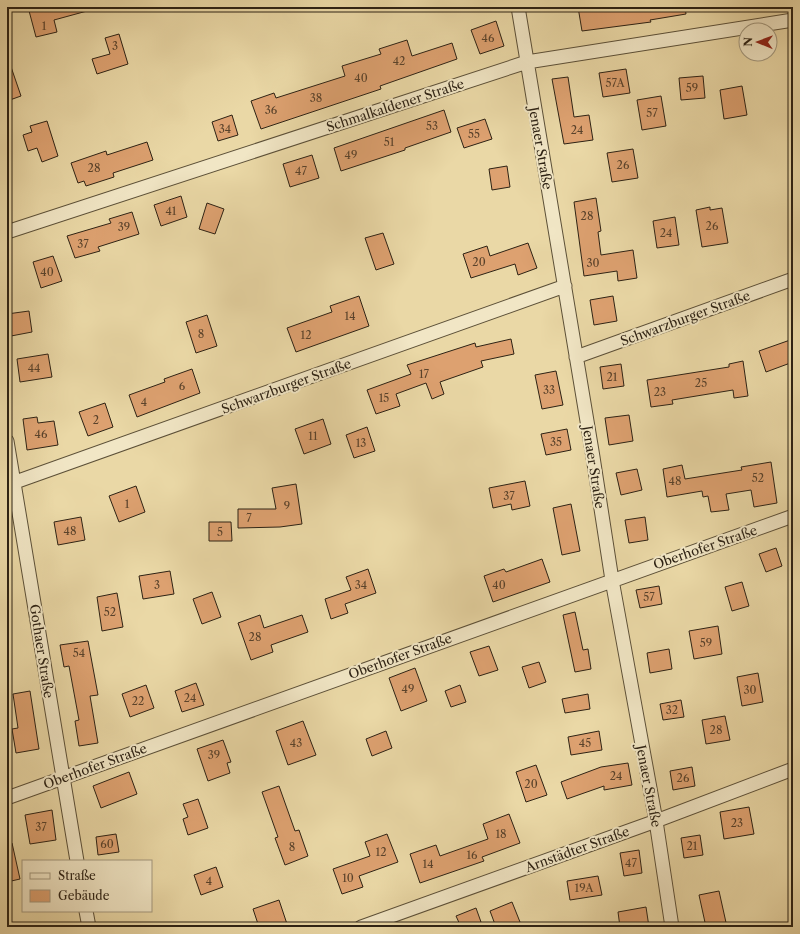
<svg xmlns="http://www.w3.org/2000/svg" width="800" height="934" viewBox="0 0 800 934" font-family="'Libre Caslon Text',serif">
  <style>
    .building { fill: #dda170; stroke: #2d2214 }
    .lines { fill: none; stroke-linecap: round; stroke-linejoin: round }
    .street-casing { stroke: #5c5038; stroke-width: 15 }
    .street { stroke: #f1e6c5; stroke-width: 13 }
    .labels { text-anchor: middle; stroke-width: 4; stroke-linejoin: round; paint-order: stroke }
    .number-label { font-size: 11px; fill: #59422b }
    .street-label { font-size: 13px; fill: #2d2214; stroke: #f1e6c5 }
  </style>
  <rect width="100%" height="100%" fill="#ead8a6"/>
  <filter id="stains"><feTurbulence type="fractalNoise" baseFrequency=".005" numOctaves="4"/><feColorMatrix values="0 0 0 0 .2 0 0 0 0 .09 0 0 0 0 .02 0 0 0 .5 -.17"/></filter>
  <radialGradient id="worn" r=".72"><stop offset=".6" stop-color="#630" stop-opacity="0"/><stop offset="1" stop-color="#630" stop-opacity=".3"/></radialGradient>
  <path class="building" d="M 28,7 L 86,7 L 87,11 L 54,20 L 57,32 L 36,37 Z
    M 578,7 L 685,7 L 686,14 L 650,20 L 651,22 L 582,31 Z
    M 496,21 L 504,46 L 480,54 L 471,30 Z
    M 119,34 L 128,64 L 97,74 L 92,59 L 110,54 L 105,38 Z
    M 407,40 L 412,56 L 452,43 L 457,59 L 380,86 L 381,89 L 261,129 L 251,101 L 274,93 L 276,98 L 345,76 L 342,66 L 381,54 L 379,49 Z
    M 9,61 L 21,96 L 7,101 L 7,62 Z
    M 626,69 L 630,93 L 603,97 L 599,73 Z
    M 703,76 L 705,98 L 681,100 L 679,78 Z
    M 568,77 L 574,117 L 589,115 L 593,140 L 564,144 L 552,79 Z
    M 742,86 L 747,115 L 724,119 L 720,90 Z
    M 661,96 L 666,126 L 642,130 L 637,100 Z
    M 444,110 L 451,132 L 405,148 L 405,150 L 341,171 L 334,148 Z
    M 232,115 L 238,135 L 218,141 L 212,122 Z
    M 485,119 L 492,139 L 464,148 L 457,128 Z
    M 47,121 L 58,156 L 42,162 L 37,148 L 28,151 L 23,135 L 32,132 L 30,126 Z
    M 147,142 L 153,160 L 113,173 L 114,177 L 86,186 L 84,181 L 78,183 L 71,163 L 106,151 L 107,155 Z
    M 633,149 L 638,178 L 612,182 L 607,153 Z
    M 312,155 L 319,178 L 290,187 L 283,164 Z
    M 507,166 L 510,187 L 492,190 L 489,169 Z
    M 181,196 L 187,217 L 161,226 L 154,205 Z
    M 596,198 L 601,231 L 598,232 L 601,255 L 633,250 L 637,278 L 618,281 L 617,271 L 584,276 L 574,202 Z
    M 207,203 L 224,209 L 215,234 L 199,229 Z
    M 710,207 L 710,210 L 722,208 L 728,243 L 702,247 L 696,210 Z
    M 132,212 L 139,234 L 98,247 L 100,251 L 75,258 L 67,236 L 111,223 L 109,219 Z
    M 675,217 L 679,245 L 657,248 L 653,221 Z
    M 383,233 L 394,264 L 376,270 L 365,238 Z
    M 528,243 L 537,268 L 518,275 L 515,264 L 471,278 L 463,254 L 487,246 L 490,256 Z
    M 53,256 L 62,281 L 41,288 L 33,262 Z
    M 359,296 L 369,326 L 296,352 L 287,328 L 332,312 L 330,306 Z
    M 613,296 L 617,321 L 594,325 L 590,300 Z
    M 29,311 L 32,332 L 11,336 L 7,314 Z
    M 207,315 L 217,346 L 196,353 L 186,322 Z
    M 511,339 L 514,354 L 481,361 L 483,367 L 440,382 L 444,394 L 432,399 L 426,383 L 396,394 L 400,406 L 376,414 L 367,390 L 411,374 L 407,365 L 475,343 L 476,347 Z
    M 793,339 L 793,362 L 766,372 L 759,351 Z
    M 48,354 L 52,377 L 20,382 L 17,359 Z
    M 743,361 L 748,396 L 734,398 L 733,390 L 672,400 L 673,404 L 651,407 L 647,380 L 729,367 L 729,364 Z
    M 621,364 L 624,386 L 603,389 L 600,367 Z
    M 192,369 L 200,393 L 137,417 L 129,395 L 165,382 L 164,379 Z
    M 556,371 L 563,405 L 542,409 L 535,375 Z
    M 105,403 L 113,427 L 88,436 L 79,412 Z
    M 629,415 L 633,441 L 609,445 L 605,418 Z
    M 37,417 L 38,423 L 54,421 L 58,445 L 27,450 L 23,419 Z
    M 323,419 L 331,444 L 304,454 L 295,429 Z
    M 367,427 L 375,451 L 354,458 L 346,435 Z
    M 567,429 L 571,450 L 546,455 L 541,434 Z
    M 771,462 L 777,503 L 754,507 L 751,490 L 726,494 L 729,510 L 711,512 L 708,496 L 703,497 L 702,491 L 667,497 L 663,469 L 682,465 L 685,479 L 742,470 L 741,467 Z
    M 637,469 L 642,490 L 621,495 L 616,473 Z
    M 525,481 L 530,506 L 512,510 L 511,504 L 493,508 L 489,488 Z
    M 296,484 L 302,524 L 280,527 L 238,528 L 238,509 L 276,509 L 272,488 Z
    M 136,486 L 145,512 L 119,522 L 109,496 Z
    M 571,504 L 580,551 L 562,555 L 553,508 Z
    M 81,517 L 85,540 L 58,545 L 54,522 Z
    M 645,517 L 648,540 L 629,543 L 625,520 Z
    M 209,522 L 231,522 L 232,541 L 209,541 Z
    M 776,548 L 782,566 L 766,572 L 759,554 Z
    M 542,559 L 550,582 L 493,602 L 484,576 L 504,569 L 506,572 Z
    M 368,569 L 376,593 L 345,604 L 348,613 L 331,619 L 325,599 L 351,590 L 346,577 Z
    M 170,571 L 174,594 L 143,599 L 139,576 Z
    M 742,582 L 749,606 L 732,611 L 725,587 Z
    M 659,586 L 662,604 L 640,608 L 636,590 Z
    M 212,592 L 221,617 L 202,624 L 193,599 Z
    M 117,593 L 123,627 L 102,631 L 97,597 Z
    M 575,612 L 583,650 L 588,649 L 591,669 L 575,672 L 563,615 Z
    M 260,615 L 264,628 L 302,615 L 308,632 L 271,645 L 273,652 L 251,660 L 238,623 Z
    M 718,626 L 722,654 L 694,659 L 689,631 Z
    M 88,641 L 98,695 L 90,696 L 98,743 L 79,746 L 75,721 L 79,720 L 69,666 L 64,667 L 60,645 Z
    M 489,646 L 498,670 L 479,676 L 470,652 Z
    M 669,649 L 672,669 L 650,673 L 647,653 Z
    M 539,662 L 546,682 L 529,688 L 522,667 Z
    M 415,668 L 427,701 L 401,711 L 389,678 Z
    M 758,673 L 763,702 L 742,706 L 737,677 Z
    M 196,683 L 204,705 L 182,712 L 175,691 Z
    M 146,685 L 154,708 L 130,717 L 122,694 Z
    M 460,685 L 466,702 L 451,707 L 445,691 Z
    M 30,691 L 39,749 L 16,753 L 12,729 L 18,728 L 13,694 Z
    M 588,694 L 590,709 L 565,713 L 562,699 Z
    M 681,700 L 684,717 L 663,720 L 660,704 Z
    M 725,716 L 730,740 L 706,744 L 702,720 Z
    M 303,721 L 316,755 L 288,765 L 276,731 Z
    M 386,731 L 392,748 L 372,756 L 366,739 Z
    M 599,731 L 602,750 L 571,755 L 568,737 Z
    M 223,740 L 231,762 L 227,763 L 230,773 L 208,781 L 197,749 Z
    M 628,763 L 632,785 L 604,790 L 604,786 L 567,799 L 561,782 L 601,767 Z
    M 536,765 L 547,795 L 526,802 L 516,772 Z
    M 692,767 L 695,786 L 673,790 L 670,771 Z
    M 129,772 L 137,794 L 101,808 L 93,786 Z
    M 279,786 L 295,831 L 299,830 L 308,856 L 285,865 L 275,838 L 278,837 L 262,792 Z
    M 198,799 L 208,828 L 188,835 L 183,819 L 188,817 L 183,804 Z
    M 749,807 L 754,834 L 724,839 L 720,812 Z
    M 52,810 L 56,840 L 30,844 L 25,815 Z
    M 509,814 L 520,843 L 482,857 L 484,861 L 420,883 L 410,854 L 436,845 L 440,856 L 488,839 L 483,824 Z
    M 116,834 L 119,852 L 98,855 L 96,837 Z
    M 387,834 L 398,862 L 359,876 L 363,887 L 342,894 L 333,869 L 370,856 L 365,842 Z
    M 700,835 L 703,855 L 684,858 L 681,838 Z
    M 7,843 L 12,843 L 20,879 L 7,882 Z
    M 639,850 L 642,873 L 624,876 L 620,853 Z
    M 216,867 L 223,887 L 201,895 L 194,875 Z
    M 598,876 L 602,895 L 570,900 L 567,881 Z
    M 719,891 L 727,927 L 706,927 L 699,895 Z
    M 279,900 L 287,924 L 279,927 L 259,927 L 253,909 Z
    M 512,902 L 522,927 L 496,927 L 490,911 Z
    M 646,907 L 649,927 L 620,927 L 618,912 Z
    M 476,908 L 481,922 L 470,927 L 461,927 L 456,916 Z"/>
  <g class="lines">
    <g class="street-casing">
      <path id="street" d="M 518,7 L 593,457 L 612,580 L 656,821 L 672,927
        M 7,232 L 527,62 L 793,20
        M 576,357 L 793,279
        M 7,441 L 77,861
        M 7,485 L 565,286
        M 7,798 L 793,516
        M 86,911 L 89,927
        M 361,927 L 656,821 L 793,769"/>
    </g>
    <use href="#street" class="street"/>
  </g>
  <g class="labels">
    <g class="number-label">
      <text x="44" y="30">1</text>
      <text x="488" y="42">46</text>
      <text x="115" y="50">3</text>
      <text x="399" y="65">42</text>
      <text x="361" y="82">40</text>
      <text x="615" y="87">57A</text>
      <text x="692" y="92">59</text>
      <text x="316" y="102">38</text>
      <text x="271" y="114">36</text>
      <text x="652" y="117">57</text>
      <text x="432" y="130">53</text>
      <text x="225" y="133">34</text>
      <text x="577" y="134">24</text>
      <text x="474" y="138">55</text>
      <text x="389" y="146">51</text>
      <text x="351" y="159">49</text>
      <text x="623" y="169">26</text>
      <text x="94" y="172">28</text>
      <text x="301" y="175">47</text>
      <text x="171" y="215">41</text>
      <text x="587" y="220">28</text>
      <text x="712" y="230">26</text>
      <text x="124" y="231">39</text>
      <text x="666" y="237">24</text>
      <text x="83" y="248">37</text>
      <text x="479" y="266">20</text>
      <text x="593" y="267">30</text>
      <text x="47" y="276">40</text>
      <text x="350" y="320">14</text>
      <text x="201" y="338">8</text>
      <text x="306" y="339">12</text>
      <text x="34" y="372">44</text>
      <text x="424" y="378">17</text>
      <text x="612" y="381">21</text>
      <text x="701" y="387">25</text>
      <text x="182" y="390">6</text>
      <text x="549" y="394">33</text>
      <text x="660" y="396">23</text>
      <text x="384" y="402">15</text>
      <text x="144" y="406">4</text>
      <text x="96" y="424">2</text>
      <text x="41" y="438">46</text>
      <text x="313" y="440">11</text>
      <text x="556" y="446">35</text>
      <text x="361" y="447">13</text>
      <text x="758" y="482">52</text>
      <text x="675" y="485">48</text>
      <text x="509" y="500">37</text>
      <text x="127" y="508">1</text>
      <text x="287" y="510">9</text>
      <text x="249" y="522">7</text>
      <text x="70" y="535">48</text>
      <text x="220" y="536">5</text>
      <text x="157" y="589">3</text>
      <text x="361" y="589">34</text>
      <text x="499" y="589">40</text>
      <text x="649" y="601">57</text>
      <text x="110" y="616">52</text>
      <text x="255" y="641">28</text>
      <text x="706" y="647">59</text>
      <text x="79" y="657">54</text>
      <text x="408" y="693">49</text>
      <text x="750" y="694">30</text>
      <text x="190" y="702">24</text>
      <text x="138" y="705">22</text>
      <text x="672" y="714">32</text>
      <text x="716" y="734">28</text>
      <text x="296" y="747">43</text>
      <text x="585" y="747">45</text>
      <text x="214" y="759">39</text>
      <text x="616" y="780">24</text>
      <text x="683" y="782">26</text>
      <text x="531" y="788">20</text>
      <text x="737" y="827">23</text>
      <text x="41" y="831">37</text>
      <text x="501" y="838">18</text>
      <text x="107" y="848">60</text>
      <text x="692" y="850">21</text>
      <text x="292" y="851">8</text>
      <text x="381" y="856">12</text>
      <text x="472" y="859">16</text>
      <text x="631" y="867">47</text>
      <text x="428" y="868">14</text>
      <text x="348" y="882">10</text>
      <text x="209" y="885">4</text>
      <text x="584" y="892">19A</text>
    </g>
    <g class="street-label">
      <text transform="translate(395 105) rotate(-18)" y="5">Schmalkaldener Straße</text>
      <text transform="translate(541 148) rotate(80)" y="5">Jenaer Straße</text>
      <text transform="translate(685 318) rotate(-20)" y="5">Schwarzburger Straße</text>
      <text transform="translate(286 386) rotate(-20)" y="5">Schwarzburger Straße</text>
      <text transform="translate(594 467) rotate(81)" y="5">Jenaer Straße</text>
      <text transform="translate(705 547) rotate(-19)" y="5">Oberhofer Straße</text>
      <text transform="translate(42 651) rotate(81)" y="5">Gothaer Straße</text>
      <text transform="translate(400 656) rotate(-20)" y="5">Oberhofer Straße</text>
      <text transform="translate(95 766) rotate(-20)" y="5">Oberhofer Straße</text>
      <text transform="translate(649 786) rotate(79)" y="5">Jenaer Straße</text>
      <text transform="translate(577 849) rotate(-20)" y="5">Arnstädter Straße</text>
    </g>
  </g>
  <rect width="800" height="934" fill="none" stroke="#ead8a6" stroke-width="24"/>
  <rect x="8" y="8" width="784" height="918" fill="none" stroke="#2d2214" stroke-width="2"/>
  <rect x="12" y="12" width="776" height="910" fill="none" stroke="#2d2214"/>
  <rect x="22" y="860" width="130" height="52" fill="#f1e6c5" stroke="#a3987e"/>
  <rect x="30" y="873" width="20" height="6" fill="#f1e6c5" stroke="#a3987e"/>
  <text x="58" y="880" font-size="12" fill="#2d2214">Straße</text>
  <rect x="30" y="890" width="20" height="12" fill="#dda170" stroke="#a3987e"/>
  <text x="58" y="900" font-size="12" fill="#2d2214">Gebäude</text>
  <g transform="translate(758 42) rotate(271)"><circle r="19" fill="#f1e6c5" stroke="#a3987e"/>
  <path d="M0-3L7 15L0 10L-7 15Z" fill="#8f2418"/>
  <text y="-6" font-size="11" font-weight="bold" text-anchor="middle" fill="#2d2214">N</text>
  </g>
  <rect width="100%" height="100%" filter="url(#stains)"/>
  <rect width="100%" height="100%" fill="url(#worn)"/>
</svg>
